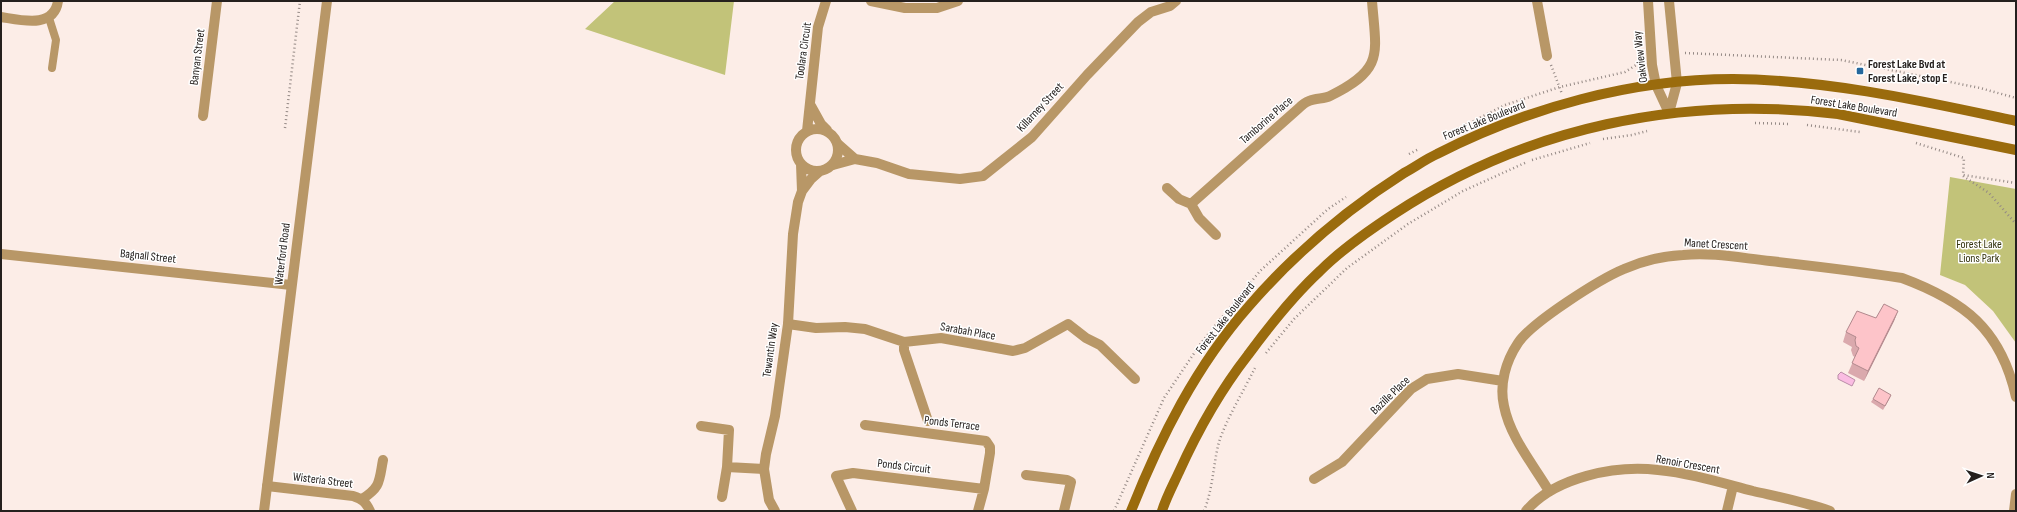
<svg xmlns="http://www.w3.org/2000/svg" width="2017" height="512" viewBox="0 0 2017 512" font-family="'Sofia Sans Condensed',sans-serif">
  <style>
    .green { fill: #c2c379 }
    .water { fill: #fabce2; stroke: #ba8da7 }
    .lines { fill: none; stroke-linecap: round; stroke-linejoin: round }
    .path { stroke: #948985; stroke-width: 2.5; stroke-dasharray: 1 3; stroke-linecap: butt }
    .service { stroke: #b89767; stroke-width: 8 }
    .minor { stroke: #b89767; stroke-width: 10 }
    .tertiary { stroke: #b89767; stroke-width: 10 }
    .secondary { stroke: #9a6b0d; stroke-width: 10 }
    .wall { fill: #daa9ad }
    .shaded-wall { fill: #b1898d }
    .building { fill: #fdc4c9; stroke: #b1898d }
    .poi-dot { fill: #25689d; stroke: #fff; stroke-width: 1.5 }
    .labels { text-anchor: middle; stroke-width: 3; stroke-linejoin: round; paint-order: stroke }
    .street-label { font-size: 12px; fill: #25201e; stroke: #fff }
    .poi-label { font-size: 12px; font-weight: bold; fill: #25201e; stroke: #fff; text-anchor: start }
    .park-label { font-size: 12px; fill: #34340f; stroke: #fff }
  </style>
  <rect width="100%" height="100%" fill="#fcede7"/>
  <path class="green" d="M 615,1 L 734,1 L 725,75 L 585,29 Z
    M 1950,177 L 2016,189 L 2016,343 L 1993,311 L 1965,285 L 1940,275 Z"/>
  <path class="water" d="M 1841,372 L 1855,380 L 1852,386 L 1838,379 L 1838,375 Z"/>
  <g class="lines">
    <path class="path" d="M 1685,53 L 1841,60 L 1980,88 L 2016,98
      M 1551,65 L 1562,94
      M 1755,123 L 1790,124
      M 1807,125 L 1860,132
      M 285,128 L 300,1
      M 1448,134 L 1505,105 L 1560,87 L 1625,72 L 1641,62
      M 1603,139 L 1632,135 L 1647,131
      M 1916,143 L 1964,158 L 1963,175 L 2016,183
      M 1409,154 L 1419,149
      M 1532,160 L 1590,143
      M 1963,176 L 1989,193 L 2016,224
      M 1266,353 L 1294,319 L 1347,268 L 1408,224 L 1463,191 L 1527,162
      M 1114,511 L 1164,398 L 1201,343 L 1260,271 L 1328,209 L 1346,197
      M 1204,511 C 1213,489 1213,465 1219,442 C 1226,420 1244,390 1255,368"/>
    <path class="service" d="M 49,18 L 56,40 L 52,68"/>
    <path class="minor" d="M 871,1 L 905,8 L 937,8 L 958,1
      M 1537,1 L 1547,56
      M 1,17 C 21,20 54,29 58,1
      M 203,116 L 217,1
      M 838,144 L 855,159
      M 833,165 L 855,159 L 877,163 L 909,174 L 960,179 L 983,176 L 1032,137 L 1087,75 L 1138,22 L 1151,12 L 1170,6 L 1176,1
      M 1167,188 L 1179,199 L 1191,204 L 1199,218 L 1216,235
      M 1191,204 L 1299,108 C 1302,105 1306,102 1309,101 C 1316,98 1324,99 1330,96 C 1385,69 1376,54 1372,1
      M 1,254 L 291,285
      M 788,324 L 816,328 L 845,327 L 865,329 L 904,342 L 941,338 L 1013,351 L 1025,348 L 1068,324 L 1086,338 L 1100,345 L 1135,379
      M 904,342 L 904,350 L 928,421
      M 865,425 L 986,441 L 990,447 L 990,453 L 984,489 L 978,511
      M 701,426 L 729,430 L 727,467 L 722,497
      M 727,467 L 764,469
      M 1026,475 L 1067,480 L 1071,482 L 1064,511
      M 1314,479 L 1342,462 L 1411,389 L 1427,379 L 1458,374 L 1503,381
      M 267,486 L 353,496 C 362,499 366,502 370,511
      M 1549,491 C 1533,464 1510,437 1504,406 C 1499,384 1506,361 1518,343 C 1532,322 1600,279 1624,269 C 1642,261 1663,256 1683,255 C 1712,252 1741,258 1770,261 C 1814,266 1858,271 1902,278 C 1964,301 2001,329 2016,397
      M 362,499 C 381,487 379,481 383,460
      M 852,511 L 836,476 L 853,473 L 984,489
      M 1526,511 C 1555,477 1615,465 1658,470 C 1690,473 1722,483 1753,491 C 1779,497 1805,502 1830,511
      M 1727,511 L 1733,486
      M 2014,511 L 2016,494"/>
    <path class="tertiary" d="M 1648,1 L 1652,65 L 1656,85 L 1669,113
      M 1669,1 L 1677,83 L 1669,113
      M 811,106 L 821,124 L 827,130
      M796 150a21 21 0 1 1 42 0a21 21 0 1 1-42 0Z
      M 807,131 L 818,27 L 826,1
      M 802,191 L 811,179 L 820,171
      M 264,511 L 327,1
      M 775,511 L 769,500 L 764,469 L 766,454 L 775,416 L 788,324 L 793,234 L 798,202 L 802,191 L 801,164"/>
    <path class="secondary" d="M 1131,511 C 1160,438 1196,366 1249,306 C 1294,254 1346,210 1404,173 C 1415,167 1426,159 1437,154 C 1527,108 1632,79 1733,79 C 1830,80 1922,101 2016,121
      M 1162,511 C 1166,498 1173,485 1179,472 C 1198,430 1220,391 1248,355 C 1270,325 1293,296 1320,271 C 1342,249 1368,231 1394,214 C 1526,127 1681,95 1838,114 L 2016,150"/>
  </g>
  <path class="wall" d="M 1898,311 L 1894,321 L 1864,381 L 1848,373 L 1855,357 L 1853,356 L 1851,350 L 1852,347 L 1843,342 L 1846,332 L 1876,318 Z
    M 1891,395 L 1890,398 L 1883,410 L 1871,402 L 1873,399 Z"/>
  <path class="shaded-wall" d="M 1898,311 L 1894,321 L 1864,381 L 1868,371 Z"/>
  <path class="building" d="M 1884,304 L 1898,311 L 1868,371 L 1852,363 L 1859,348 L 1856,346 L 1855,340 L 1856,337 L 1846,332 L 1857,311 L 1876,318 Z
    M 1879,388 L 1891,395 L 1885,406 L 1873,399 Z"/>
  <rect class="poi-dot" x="1856" y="67" width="8" height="8" rx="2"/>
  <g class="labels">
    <g class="street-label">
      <text transform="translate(803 51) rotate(-82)" y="4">Toolara Circuit</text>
      <text transform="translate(197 57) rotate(-83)" y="4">Banyan Street</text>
      <text transform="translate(1640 57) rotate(-97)" y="4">Oakview Way</text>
      <text transform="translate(1854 106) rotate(9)" y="4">Forest Lake Boulevard</text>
      <text transform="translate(1040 107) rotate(-47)" y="4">Killarney Street</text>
      <text transform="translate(1266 120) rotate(-41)" y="4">Tamborine Place</text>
      <text transform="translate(1484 120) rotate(-22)" y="4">Forest Lake Boulevard</text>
      <text transform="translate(1716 244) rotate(3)" y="4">Manet Crescent</text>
      <text transform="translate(282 254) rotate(-83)" y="4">Waterford Road</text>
      <text transform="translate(148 256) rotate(6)" y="4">Bagnall Street</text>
      <text transform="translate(1225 318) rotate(-52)" y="4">Forest Lake Boulevard</text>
      <text transform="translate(968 331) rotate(10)" y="4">Sarabah Place</text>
      <text transform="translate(770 350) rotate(-82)" y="4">Tewantin Way</text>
      <text transform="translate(1390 395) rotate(-44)" y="4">Bazille Place</text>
      <text transform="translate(952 423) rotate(7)" y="4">Ponds Terrace</text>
      <text transform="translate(1688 464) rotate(10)" y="4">Renoir Crescent</text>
      <text transform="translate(904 466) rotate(7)" y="4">Ponds Circuit</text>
      <text transform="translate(323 480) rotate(7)" y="4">Wisteria Street</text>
    </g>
    <g class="poi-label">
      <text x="1868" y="68">Forest Lake Bvd at<tspan x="1868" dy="14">Forest Lake, stop E</tspan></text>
    </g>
    <g class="park-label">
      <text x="1979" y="248">Forest Lake<tspan x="1979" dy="14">Lions Park</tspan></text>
    </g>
  </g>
  <rect width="2017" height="512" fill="none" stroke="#25201e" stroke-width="4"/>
  <g transform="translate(1981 476) rotate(87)" stroke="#ffffff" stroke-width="3" paint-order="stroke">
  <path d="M0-3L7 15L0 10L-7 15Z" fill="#25201e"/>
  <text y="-6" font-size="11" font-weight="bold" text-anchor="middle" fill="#25201e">N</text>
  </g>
</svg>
